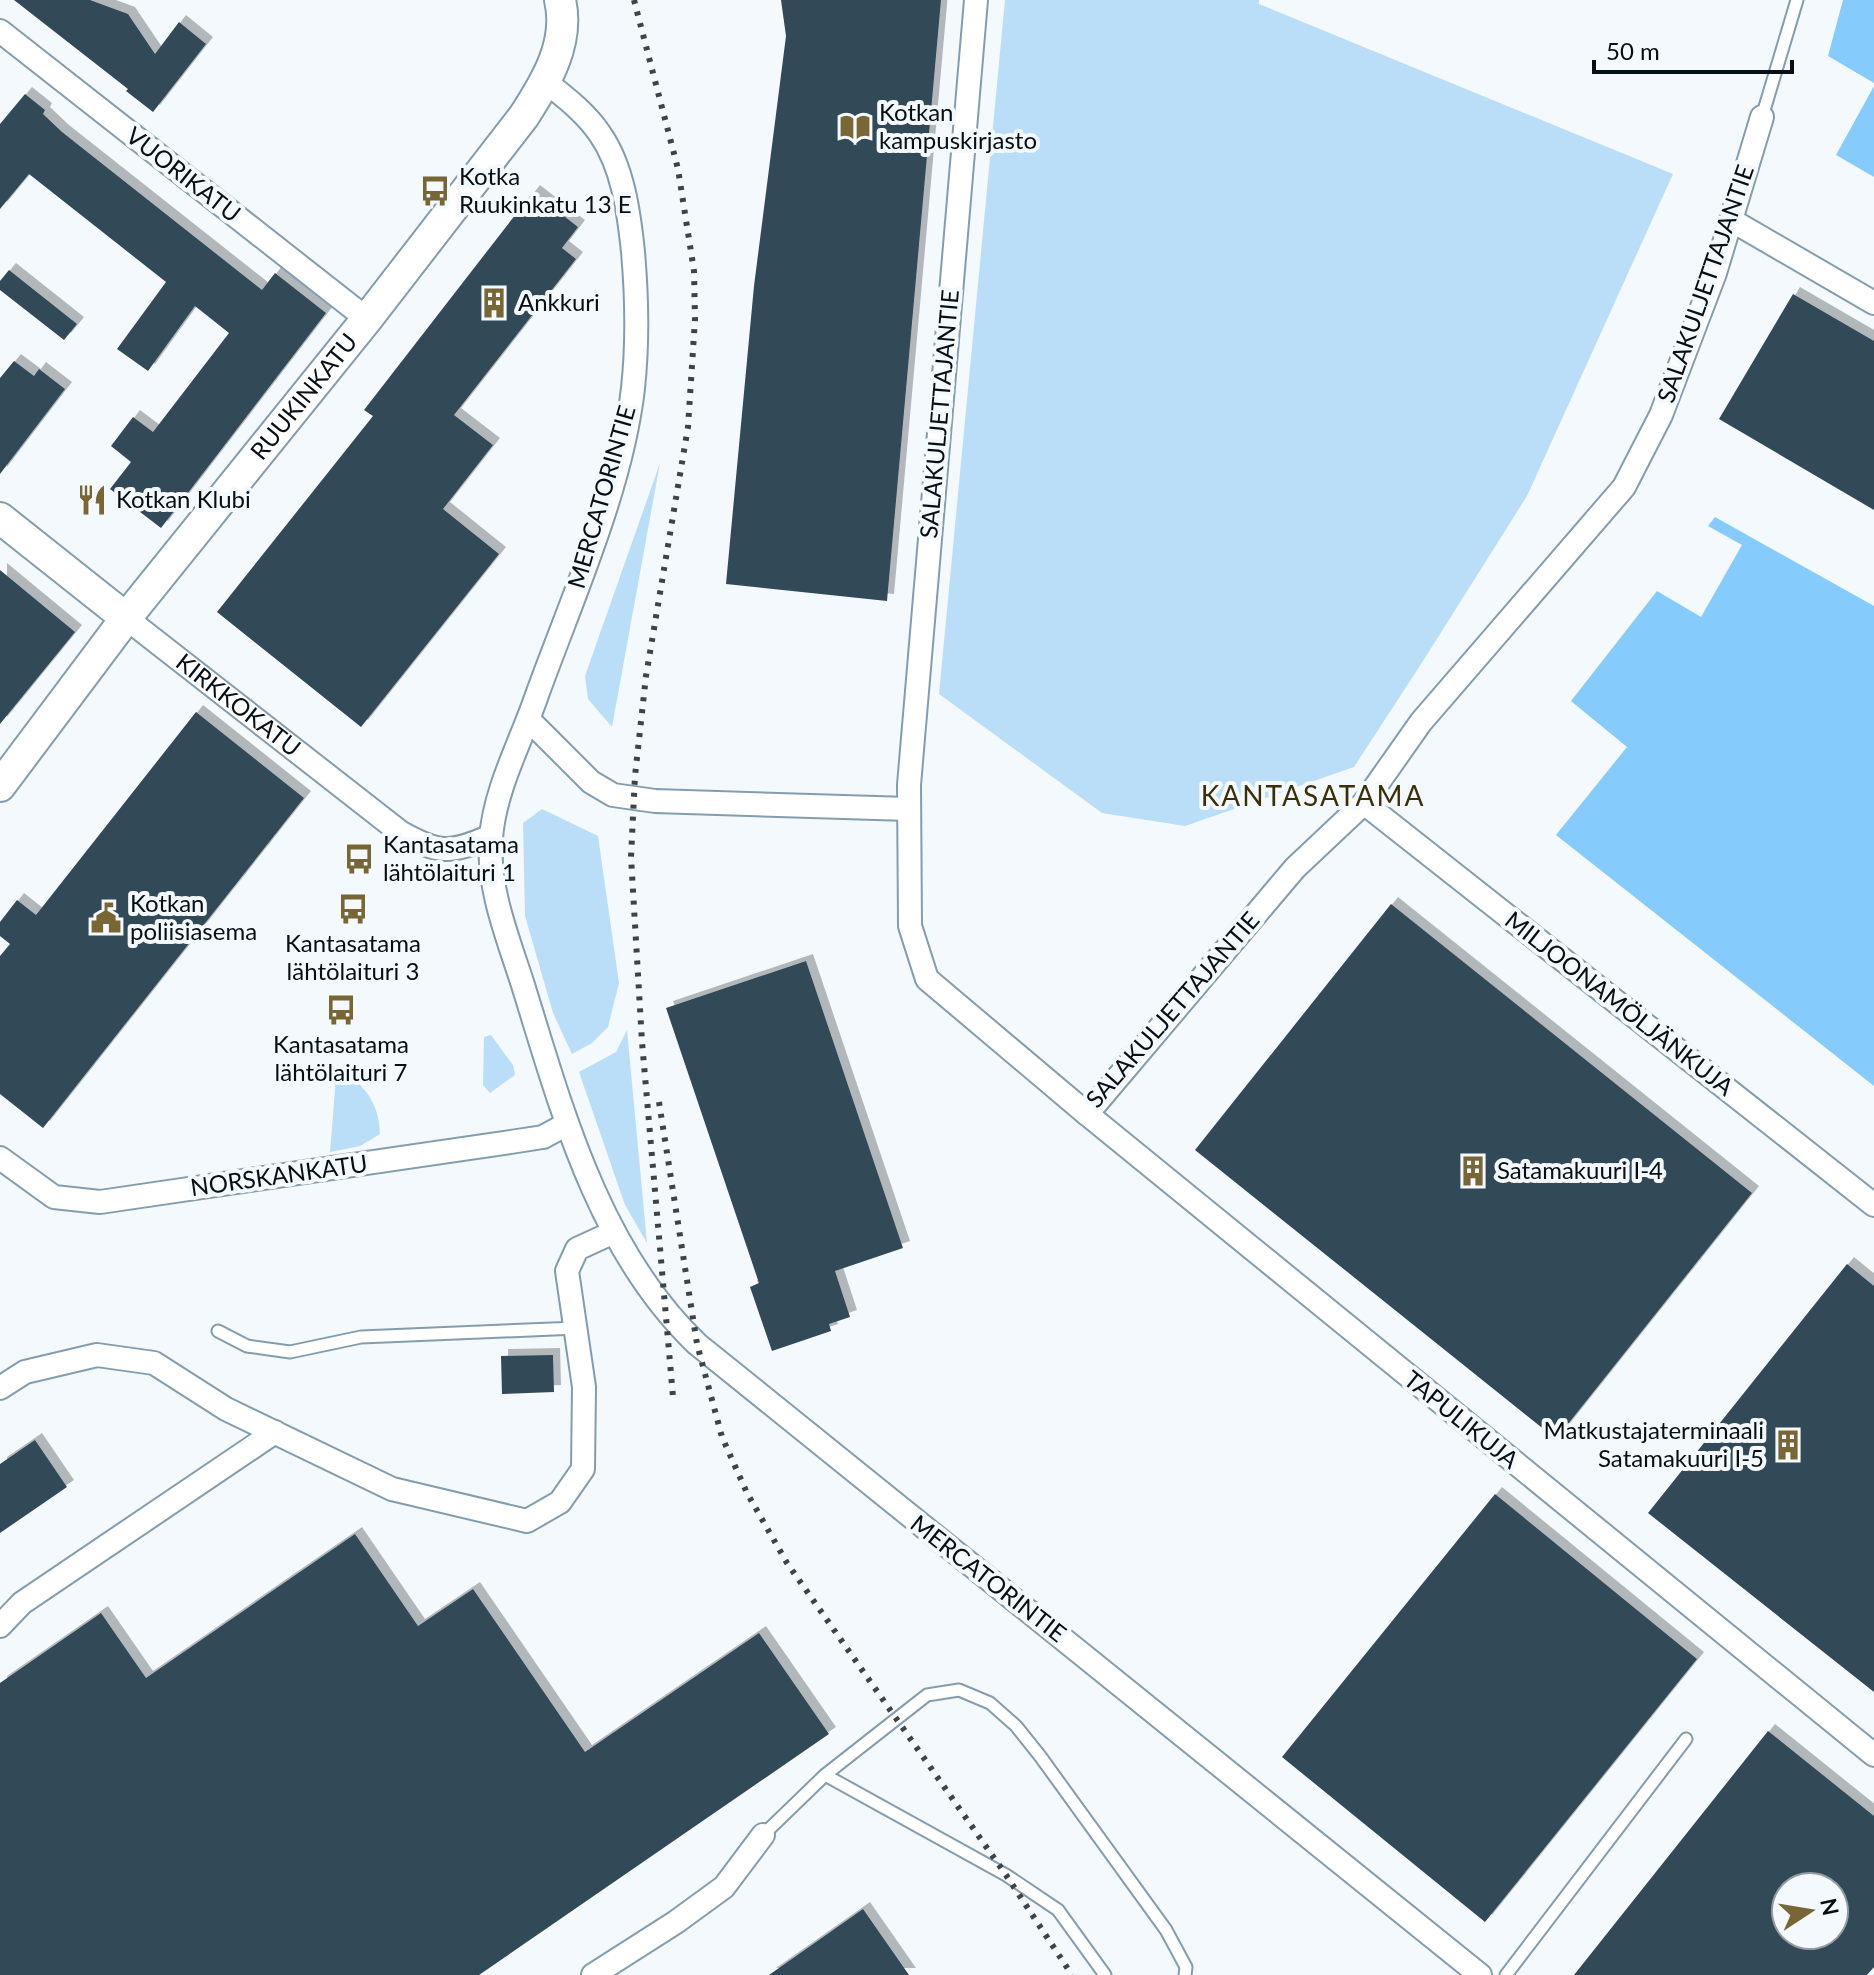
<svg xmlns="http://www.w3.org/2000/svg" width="1874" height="1975" viewBox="0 0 1874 1975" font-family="Lato,sans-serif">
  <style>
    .green { fill: #badef8 }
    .water { fill: #85ccfc }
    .building { fill: #324959; fill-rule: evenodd; filter: url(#shadow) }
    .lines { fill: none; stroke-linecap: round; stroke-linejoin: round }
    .lane-casing { stroke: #839daf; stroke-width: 15 }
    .street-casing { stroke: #839daf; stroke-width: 26 }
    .secondary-casing { stroke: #839daf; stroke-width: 34 }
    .lane { stroke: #fff; stroke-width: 11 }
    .street { stroke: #fff; stroke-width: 22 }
    .secondary { stroke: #fff; stroke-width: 30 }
    .rail { stroke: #3c444a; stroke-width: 6; stroke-dasharray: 4 8; stroke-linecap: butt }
    .labels { text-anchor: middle; stroke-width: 8; stroke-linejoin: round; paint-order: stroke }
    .poi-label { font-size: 24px; fill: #060f16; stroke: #f3f9fd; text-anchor: start }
    .street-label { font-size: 24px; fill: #060f16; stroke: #f3f9fd }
    .quarter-label { font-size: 28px; letter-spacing: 2px; fill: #3d2f05; stroke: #f3f9fd }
  </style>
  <defs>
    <filter id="shadow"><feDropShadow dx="7" dy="-7" stdDeviation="0" flood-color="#0004"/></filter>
  </defs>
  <rect width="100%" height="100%" fill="#f3f9fd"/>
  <path class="green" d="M 1005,0 L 1259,0 L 1259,4 L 1673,174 L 1527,496 L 1423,661 L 1354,767 L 1185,826 L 1102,813 L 939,694 Z
    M 660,463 L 612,727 L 588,699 L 585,676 Z
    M 542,809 L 598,836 L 619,983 L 608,1027 L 592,1043 L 572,1054 L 553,1013 L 525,916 L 523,823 Z
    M 627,1030 L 647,1243 L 625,1205 L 579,1072 L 616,1052 Z
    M 491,1035 L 513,1065 L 515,1075 L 490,1093 L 483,1085 L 484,1037 Z
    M 337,1065 C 363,1085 379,1100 380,1134 L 360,1146 L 330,1152 Z"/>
  <path class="water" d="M 1843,0 L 1874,0 L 1874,83 L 1828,56 Z
    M 1874,86 L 1874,177 L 1836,155 Z
    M 1715,517 L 1874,606 L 1874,1086 L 1556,835 L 1627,747 L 1571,701 L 1657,591 L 1701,617 L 1742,545 L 1708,526 Z"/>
  <path class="building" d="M 14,0 L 90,0 L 128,14 L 155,54 L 179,22 L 206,44 L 153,112 L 126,91 L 128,89 Z
    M 781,0 L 941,0 L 887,601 L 726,584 L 754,286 L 786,36 Z
    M 25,94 L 45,110 L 43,114 L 62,132 L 262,290 L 275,273 L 326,313 L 161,528 L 110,489 L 131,462 L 111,446 L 133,417 L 153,432 L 229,333 L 195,306 L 148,371 L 117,349 L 166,282 L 29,174 L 0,209 L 0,124 Z
    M 533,192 L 578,227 L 562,248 L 576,259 L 454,415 L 493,445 L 443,509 L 499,554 L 361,727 L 217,612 L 373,416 L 364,410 Z
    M 9,270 L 77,324 L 64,340 L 0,290 L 0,281 Z
    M 1793,294 L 1874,341 L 1874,510 L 1719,419 Z
    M 14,361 L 34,376 L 39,369 L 65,389 L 0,474 L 0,378 Z
    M 0,570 L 75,632 L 0,724 Z
    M 196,712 L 304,798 L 43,1128 L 0,1094 L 0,956 L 10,944 L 0,936 L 0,922 L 17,900 L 36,915 Z
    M 1391,904 L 1752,1193 L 1556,1439 L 1195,1150 Z
    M 806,961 L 903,1248 L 835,1271 L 850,1317 L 829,1324 L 831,1331 L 772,1351 L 750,1287 L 759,1283 L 666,1008 Z
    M 1847,1264 L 1874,1286 L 1874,1692 L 1648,1513 Z
    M 553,1355 L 554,1392 L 502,1394 L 501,1356 Z
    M 35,1440 L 67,1487 L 0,1533 L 0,1464 Z
    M 1495,1494 L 1697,1659 L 1485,1922 L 1282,1757 Z
    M 355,1534 L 418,1626 L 473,1589 L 585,1752 L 759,1633 L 829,1734 L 479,1975 L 0,1975 L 0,1683 L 101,1613 L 146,1678 Z
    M 1768,1731 L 1874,1816 L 1874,1967 L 1867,1975 L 1574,1975 ZM 1786,1887 L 1834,1887 L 1834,1935 L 1786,1935 Z
    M 863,1909 L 909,1975 L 769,1975 Z"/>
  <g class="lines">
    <g class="lane-casing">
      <path id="lane" d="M 1762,117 L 1797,0
        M 218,1331 L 247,1346 L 290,1352 L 361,1337 L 577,1328
        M 825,1775 L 927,1695 L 959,1690 L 990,1703 L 1016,1726 L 1040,1756 L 1166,1930 L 1186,1967 L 1185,1975
        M 763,1835 L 825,1775 L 1006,1875 L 1058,1910 L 1105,1975
        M 1506,1975 L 1686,1739"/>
    </g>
    <g class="street-casing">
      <g id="street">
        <path d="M 976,0 L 909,785 L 910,926 L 927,979 L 1087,1114 L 1295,868 L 1364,803 L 1421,722 L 1624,487 L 1661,415 L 1715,273 L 1762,117"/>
        <path d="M 0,31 L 367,319"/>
        <path d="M 546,82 C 565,97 586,113 600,134 C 623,167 629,213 633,252 C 637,298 638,342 633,388 C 622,488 571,601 537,695 C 521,742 495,788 491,838 C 487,888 508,938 523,985 C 562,1111 599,1250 697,1344 L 1480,1975"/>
        <path d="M 1731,220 L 1874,303"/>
        <path id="s1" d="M 126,618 L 400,832 C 439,854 450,854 491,836"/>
        <path d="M 529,720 L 591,782 L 613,795 L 655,801 L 908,809"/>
        <path d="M 1364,803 L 1874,1205"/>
        <path d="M 1087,1114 L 1874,1755"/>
        <path d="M 0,1158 L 54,1197 L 100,1202 L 517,1141 L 543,1137 L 567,1124"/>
        <path d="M 0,1388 L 25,1372 L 97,1355 L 154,1363 L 226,1409 L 392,1489 L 527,1521 L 560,1502 L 583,1469 L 584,1387 L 567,1271 L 577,1249 L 614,1232"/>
        <path d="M 0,1626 L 22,1603 L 275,1432"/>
        <path d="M 593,1975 L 676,1922 L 724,1887 L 763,1835"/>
      </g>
    </g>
    <g class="secondary-casing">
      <g id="secondary">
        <path d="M 0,518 L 126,618"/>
        <path id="s2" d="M 0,786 L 126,618 L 367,319 L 524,116 C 546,82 570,43 560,0"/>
      </g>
    </g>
    <use href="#lane" class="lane"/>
    <use href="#street" class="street"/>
    <use href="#secondary" class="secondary"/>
    <path class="rail" d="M 634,0 L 678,169 L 694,271 L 695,319 L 688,427 L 646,676 L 635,776 L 631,857 L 642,1042 L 673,1397
      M 659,1102 L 697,1344 L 722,1437 L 747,1493 L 787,1563 L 1006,1875 L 1072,1975"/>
  </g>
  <defs>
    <g id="library-bare" transform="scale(2.4)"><path d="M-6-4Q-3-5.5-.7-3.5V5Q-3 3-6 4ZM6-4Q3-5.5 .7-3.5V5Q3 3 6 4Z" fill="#796635" stroke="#f3f9fd" stroke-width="2.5" paint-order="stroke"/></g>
    <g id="bus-bare" transform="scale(2.4)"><path d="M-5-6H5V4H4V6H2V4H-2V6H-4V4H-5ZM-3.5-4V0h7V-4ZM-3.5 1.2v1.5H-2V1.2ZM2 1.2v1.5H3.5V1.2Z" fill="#796635" stroke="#f3f9fd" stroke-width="2.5" paint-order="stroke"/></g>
    <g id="building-bare" transform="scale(2.4)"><path d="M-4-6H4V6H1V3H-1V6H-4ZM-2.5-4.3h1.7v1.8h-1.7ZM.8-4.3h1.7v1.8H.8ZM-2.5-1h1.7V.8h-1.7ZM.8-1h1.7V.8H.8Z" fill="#796635" stroke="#f3f9fd" stroke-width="2.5" paint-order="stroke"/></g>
    <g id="restaurant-bare" transform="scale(2.4)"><path d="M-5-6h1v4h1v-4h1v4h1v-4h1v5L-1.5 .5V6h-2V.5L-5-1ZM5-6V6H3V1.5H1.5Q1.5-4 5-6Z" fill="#796635" stroke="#f3f9fd" stroke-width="2.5" paint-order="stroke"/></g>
    <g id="civic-bare" transform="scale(2.4)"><path d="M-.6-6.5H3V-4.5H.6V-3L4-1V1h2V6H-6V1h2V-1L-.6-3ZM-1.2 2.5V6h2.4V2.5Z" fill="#796635" stroke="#f3f9fd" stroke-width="2.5" paint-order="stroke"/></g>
  </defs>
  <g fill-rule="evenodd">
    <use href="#library-bare" x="855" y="127"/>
    <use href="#bus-bare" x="435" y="191"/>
    <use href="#building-bare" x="494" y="303"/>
    <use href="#restaurant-bare" x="92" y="500"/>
    <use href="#bus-bare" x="359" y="859"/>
    <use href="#bus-bare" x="353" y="909"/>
    <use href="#civic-bare" x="106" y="918"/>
    <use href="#bus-bare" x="341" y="1010"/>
    <use href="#building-bare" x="1473" y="1171"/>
    <use href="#building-bare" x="1788" y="1445"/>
  </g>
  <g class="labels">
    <g class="poi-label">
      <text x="879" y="121">Kotkan<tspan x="879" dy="28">kampuskirjasto</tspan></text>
      <text x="459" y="185">Kotka<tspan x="459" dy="28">Ruukinkatu 13 E</tspan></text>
      <text x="518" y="311">Ankkuri</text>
      <text x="116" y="508">Kotkan Klubi</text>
      <text x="383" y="853">Kantasatama<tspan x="383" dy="28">lähtölaituri 1</tspan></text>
      <text x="130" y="912">Kotkan<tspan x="130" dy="28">poliisiasema</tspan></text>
      <text x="353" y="952" text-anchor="middle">Kantasatama<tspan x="353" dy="28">lähtölaituri 3</tspan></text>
      <text x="341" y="1053" text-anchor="middle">Kantasatama<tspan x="341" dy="28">lähtölaituri 7</tspan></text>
      <text x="1497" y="1179">Satamakuuri I-4</text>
      <text x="1764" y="1439" text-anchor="end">Matkustajaterminaali<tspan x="1764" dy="28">Satamakuuri I-5</tspan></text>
    </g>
    <g class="street-label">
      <text transform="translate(183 175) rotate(38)" y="8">VUORIKATU</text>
      <text transform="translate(1706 284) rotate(-71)" y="8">SALAKULJETTAJANTIE</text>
      <text dy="8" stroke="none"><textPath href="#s2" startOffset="494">RUUKINKATU</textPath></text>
      <text transform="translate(940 414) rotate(-85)" y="8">SALAKULJETTAJANTIE</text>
      <text transform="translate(602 497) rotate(-74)" y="8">MERCATORINTIE</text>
      <text dy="8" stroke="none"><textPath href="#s1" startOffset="142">KIRKKOKATU</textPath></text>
      <text transform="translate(1619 1004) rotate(38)" y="8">MILJOONAMÖLJÄNKUJA</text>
      <text transform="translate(1173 1010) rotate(-49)" y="8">SALAKULJETTAJANTIE</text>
      <text transform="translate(279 1176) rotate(-8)" y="8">NORSKANKATU</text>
      <text transform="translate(1461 1420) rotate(39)" y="8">TAPULIKUJA</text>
      <text transform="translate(988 1579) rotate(38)" y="8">MERCATORINTIE</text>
    </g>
    <g class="quarter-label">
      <text x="1313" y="806">KANTASATAMA</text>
    </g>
  </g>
  <g transform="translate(1810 1911) rotate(78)"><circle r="38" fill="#f3f9fd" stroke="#949ba1" stroke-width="2"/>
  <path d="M0-6L14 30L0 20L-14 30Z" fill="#796635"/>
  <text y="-12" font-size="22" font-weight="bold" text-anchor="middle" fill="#060f16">N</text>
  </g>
  <path d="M1594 60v12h198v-12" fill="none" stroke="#060f16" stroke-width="4"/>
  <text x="1606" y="60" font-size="24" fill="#060f16" stroke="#f3f9fd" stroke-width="6" paint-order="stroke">50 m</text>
</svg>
